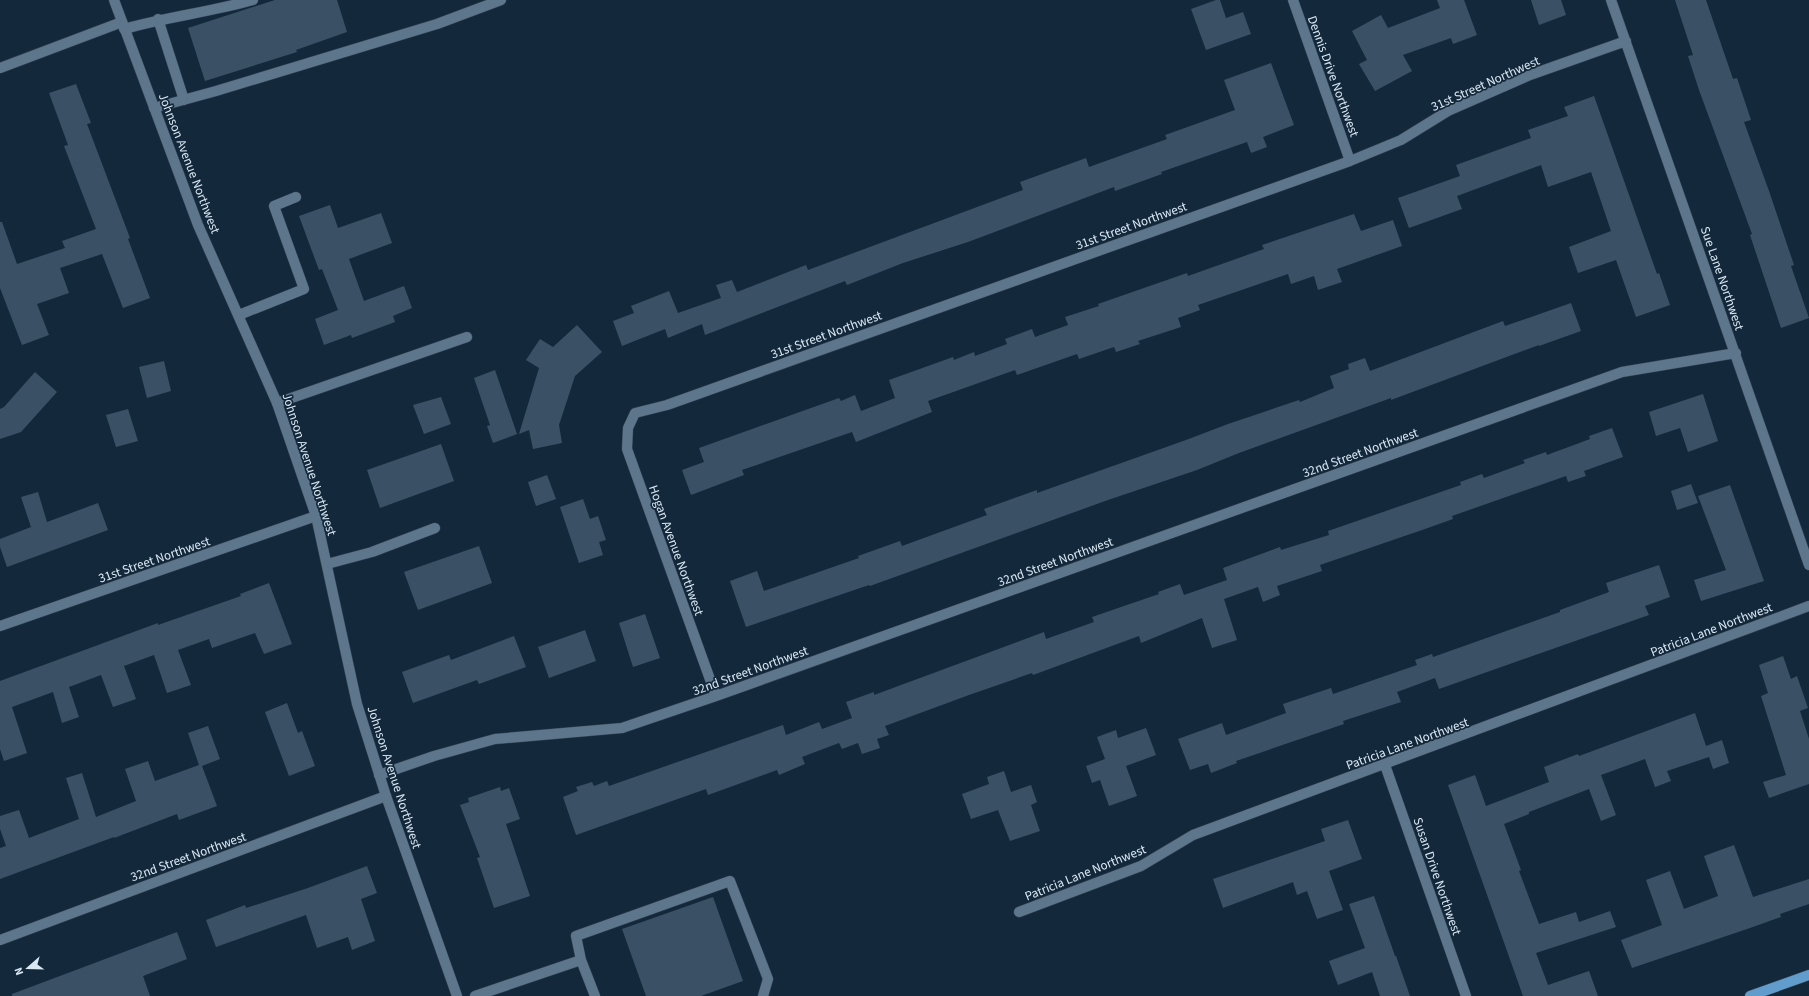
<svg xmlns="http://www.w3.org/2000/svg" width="1809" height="996" viewBox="0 0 1809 996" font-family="'Source Sans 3',sans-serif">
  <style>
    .building { fill: #3a5165 }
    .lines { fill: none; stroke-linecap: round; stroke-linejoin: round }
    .service-casing { stroke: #344554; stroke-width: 11 }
    .minor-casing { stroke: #344554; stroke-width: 11 }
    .tertiary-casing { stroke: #344554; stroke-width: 11 }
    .primary-casing { stroke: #344554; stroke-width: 11 }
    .service { stroke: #5e768b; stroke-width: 10 }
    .minor { stroke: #5e768b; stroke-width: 10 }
    .tertiary { stroke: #5e768b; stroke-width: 10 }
    .primary { stroke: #619ccc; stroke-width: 10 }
    .labels { text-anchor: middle; stroke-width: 3.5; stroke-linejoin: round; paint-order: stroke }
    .street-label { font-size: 13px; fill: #dae8f4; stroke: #13293b }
  </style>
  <rect width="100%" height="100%" fill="#13293b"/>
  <path class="building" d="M 275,0 L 337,0 L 347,32 L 296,50 L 297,52 L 205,81 L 188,28 Z
    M 1216,0 L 1220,0 L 1226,18 L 1243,12 L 1251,34 L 1206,50 L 1191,9 Z
    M 1437,0 L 1464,0 L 1477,35 L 1453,44 L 1451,38 L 1403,55 L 1412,71 L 1375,91 L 1359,64 L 1367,60 L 1352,31 L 1381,15 L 1388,28 L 1440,8 Z
    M 1531,0 L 1561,0 L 1566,15 L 1539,25 Z
    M 1675,0 L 1706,0 L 1733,79 L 1737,78 L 1751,120 L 1744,122 L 1769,191 L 1794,265 L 1791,266 L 1809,318 L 1781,328 L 1750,235 L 1752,234 L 1699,90 L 1688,56 L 1693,55 Z
    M 1271,63 L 1294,125 L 1263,137 L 1267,147 L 1251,153 L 1247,142 L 1161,172 L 1162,174 L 1115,191 L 1114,187 L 968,242 L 903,263 L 847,285 L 845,281 L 705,335 L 702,324 L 668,338 L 665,329 L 622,346 L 613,321 L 634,313 L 631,306 L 669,291 L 678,313 L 721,298 L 716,285 L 732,280 L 737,292 L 806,265 L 808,270 L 1023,190 L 1020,182 L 1086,158 L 1089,167 L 1167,139 L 1165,135 L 1235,110 L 1224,80 Z
    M 76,84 L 91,123 L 87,124 L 130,238 L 128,239 L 150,298 L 123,308 L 102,254 L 60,268 L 69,293 L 37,304 L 49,335 L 22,345 L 0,288 L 0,222 L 2,222 L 17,264 L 65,248 L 62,241 L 96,229 L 64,146 L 68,145 L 49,93 Z
    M 1594,96 L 1657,274 L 1659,273 L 1670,305 L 1636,317 L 1616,260 L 1578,273 L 1569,247 L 1611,231 L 1591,172 L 1548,187 L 1541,165 L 1457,196 L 1462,209 L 1409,228 L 1398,198 L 1460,176 L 1456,165 L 1531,138 L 1528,130 L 1568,116 L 1564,107 Z
    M 330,205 L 338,228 L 381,213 L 392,243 L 349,259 L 364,301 L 404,286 L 412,308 L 393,316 L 395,322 L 352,338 L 351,335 L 324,345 L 315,319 L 338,310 L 322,269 L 319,270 L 299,216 Z
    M 1354,214 L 1361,231 L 1393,220 L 1402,246 L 1337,269 L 1342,282 L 1318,290 L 1314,276 L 1291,284 L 1288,274 L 1198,305 L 1200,310 L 1178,318 L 1181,327 L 1138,341 L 1140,344 L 1116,352 L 1114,347 L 1079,359 L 1077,354 L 1017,375 L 1015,370 L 928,401 L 932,412 L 856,442 L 852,432 L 742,470 L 744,475 L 691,495 L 682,470 L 704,462 L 699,448 L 839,398 L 841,401 L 855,395 L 861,411 L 895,398 L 889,380 L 953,357 L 954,360 L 974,352 L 975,356 L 1007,344 L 1005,339 L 1032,329 L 1035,337 L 1068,325 L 1065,317 L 1099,306 L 1098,304 L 1187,273 L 1188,276 L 1264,249 L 1262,245 Z
    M 1571,303 L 1581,331 L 1539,346 L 1539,345 L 1391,400 L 1391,398 L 1239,453 L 1197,470 L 1108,500 L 870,586 L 869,585 L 746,627 L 730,581 L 757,571 L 764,591 L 859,558 L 858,556 L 900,541 L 902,546 L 987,515 L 984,509 L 1037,490 L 1037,493 L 1186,440 L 1228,424 L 1299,400 L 1300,402 L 1334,388 L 1330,376 L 1349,369 L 1348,364 L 1365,358 L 1370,371 L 1503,321 L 1505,326 Z
    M 577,325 L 602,352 L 575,376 L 559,425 L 562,443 L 533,449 L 529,430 L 519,434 L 539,368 L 526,360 L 540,339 L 553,347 Z
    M 164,361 L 171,391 L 147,398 L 139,367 Z
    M 495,370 L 517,434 L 493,443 L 487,426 L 490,425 L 474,378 Z
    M 35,372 L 57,392 L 21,432 L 0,439 L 0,409 L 4,407 Z
    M 1703,394 L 1718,441 L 1688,452 L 1680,428 L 1656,436 L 1649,412 Z
    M 441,397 L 451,424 L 424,434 L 413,405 Z
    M 128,409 L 138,441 L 116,447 L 106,415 Z
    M 1612,428 L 1623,457 L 1584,471 L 1586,476 L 1568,482 L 1566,476 L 1452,516 L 1453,519 L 1425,529 L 1320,565 L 1322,571 L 1277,586 L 1280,595 L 1263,602 L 1258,587 L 1224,599 L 1237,640 L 1212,648 L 1202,618 L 1141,643 L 1139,636 L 1033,675 L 1032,673 L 969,695 L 885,726 L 889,735 L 877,739 L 880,748 L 862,754 L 858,743 L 842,749 L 839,743 L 802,757 L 805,764 L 779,775 L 777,770 L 708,795 L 706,789 L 576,835 L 563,797 L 578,791 L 576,787 L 592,782 L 594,786 L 607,781 L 609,786 L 783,725 L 786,735 L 819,722 L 822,729 L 852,718 L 846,702 L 874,692 L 874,695 L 1044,632 L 1046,639 L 1094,622 L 1092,617 L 1159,594 L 1158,592 L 1180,584 L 1184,595 L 1227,580 L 1223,568 L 1280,547 L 1281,550 L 1329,535 L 1328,531 L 1461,485 L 1460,482 L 1482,474 L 1484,478 L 1525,463 L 1523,460 L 1546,452 L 1547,455 L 1590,439 L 1589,436 Z
    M 441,444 L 454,481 L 380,508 L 367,470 Z
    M 547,475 L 556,499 L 536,506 L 528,482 Z
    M 1691,484 L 1698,503 L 1677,510 L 1671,491 Z
    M 1730,485 L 1764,581 L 1701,601 L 1694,580 L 1726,570 L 1698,496 Z
    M 38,492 L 47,522 L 98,503 L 108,530 L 7,567 L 0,547 L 0,539 L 31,527 L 21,497 Z
    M 583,499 L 590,519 L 598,516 L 606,540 L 599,542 L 603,555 L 579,563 L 560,507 Z
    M 479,546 L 492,583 L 418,610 L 404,572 Z
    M 1659,565 L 1670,597 L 1645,606 L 1649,615 L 1439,689 L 1435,678 L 1397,692 L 1401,702 L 1343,721 L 1344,724 L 1236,761 L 1237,763 L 1211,773 L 1208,764 L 1190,770 L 1178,739 L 1222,723 L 1226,735 L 1286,713 L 1283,704 L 1331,688 L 1333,694 L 1417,665 L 1415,660 L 1432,654 L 1433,657 L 1560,612 L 1560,610 L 1609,592 L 1606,583 Z
    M 269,583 L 292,644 L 264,654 L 255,633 L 212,648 L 209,639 L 178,650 L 191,685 L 167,693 L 154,655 L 124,666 L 136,699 L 113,707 L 101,675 L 69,687 L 79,717 L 62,723 L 53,692 L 12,707 L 27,753 L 4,761 L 0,749 L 0,681 L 158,623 L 158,625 L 241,596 L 240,594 Z
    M 645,614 L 660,658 L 633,667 L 619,623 Z
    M 585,630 L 596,661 L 549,678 L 538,647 Z
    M 514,636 L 526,667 L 479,684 L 477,680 L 413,703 L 402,672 L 449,655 L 451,660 Z
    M 1783,656 L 1791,679 L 1797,676 L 1808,708 L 1800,711 L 1809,739 L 1809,784 L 1769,798 L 1763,782 L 1786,775 L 1761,696 L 1768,693 L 1759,665 Z
    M 287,703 L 298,733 L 302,731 L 315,766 L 289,776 L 265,712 Z
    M 1695,713 L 1706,746 L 1722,740 L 1729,763 L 1713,769 L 1709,757 L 1667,771 L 1671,781 L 1655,787 L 1645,759 L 1601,775 L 1616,815 L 1601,821 L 1589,789 L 1529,812 L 1529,814 L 1504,824 L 1521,870 L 1519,871 L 1539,924 L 1576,912 L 1579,922 L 1610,911 L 1616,927 L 1536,953 L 1548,985 L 1589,971 L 1598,996 L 1523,996 L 1448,785 L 1475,775 L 1486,806 L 1549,782 L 1544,767 L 1578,754 L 1579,756 Z
    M 208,726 L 220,759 L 202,766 L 217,806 L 179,820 L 177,814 L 114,838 L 114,837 L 0,879 L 0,848 L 6,846 L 0,829 L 0,816 L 19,810 L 29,838 L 79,819 L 66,778 L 82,773 L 96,817 L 136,801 L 125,769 L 148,761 L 155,781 L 199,765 L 188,733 Z
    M 1146,728 L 1156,755 L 1126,766 L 1137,796 L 1109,806 L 1100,780 L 1092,783 L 1086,766 L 1105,759 L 1097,737 L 1116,730 L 1118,738 Z
    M 1004,771 L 1011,792 L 1031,785 L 1037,802 L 1031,805 L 1040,831 L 1010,841 L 998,810 L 971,819 L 962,794 L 989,784 L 987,777 Z
    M 500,787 L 501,791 L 509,788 L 520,819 L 506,824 L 530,896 L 494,908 L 477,858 L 480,857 L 460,805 L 469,802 L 468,798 Z
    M 1348,820 L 1362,859 L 1329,871 L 1343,910 L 1317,919 L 1307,891 L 1297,895 L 1293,882 L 1223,908 L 1213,879 L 1325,841 L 1321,829 Z
    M 1734,845 L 1753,897 L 1809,879 L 1809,904 L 1780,914 L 1781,917 L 1750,928 L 1632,968 L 1621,940 L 1662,925 L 1646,880 L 1670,871 L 1684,909 L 1718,896 L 1704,856 Z
    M 367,866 L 377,893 L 361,899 L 375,941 L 352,950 L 348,937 L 317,948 L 306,915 L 216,947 L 206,920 L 245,905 L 246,908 L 308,888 Z
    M 1374,896 L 1395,956 L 1396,956 L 1410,996 L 1380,996 L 1372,972 L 1338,985 L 1329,961 L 1365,948 L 1349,904 Z
    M 713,897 L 743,981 L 701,996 L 646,996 L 622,929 Z
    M 177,932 L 187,959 L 143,976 L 150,996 L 12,996 L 12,994 Z"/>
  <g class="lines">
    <g class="service-casing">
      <path id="service" d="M 158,19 L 184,100
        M 124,29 C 167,17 210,12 253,0
        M 154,108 L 216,91 L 437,24 L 501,0
        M 239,315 L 304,289 L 274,206 L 296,197
        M 277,403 L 467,337
        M 327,564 L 372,552 L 435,528
        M 475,996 L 581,960
        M 595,996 L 581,960 L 576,936 L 730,881 L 768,979 L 763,996"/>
    </g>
    <g class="minor-casing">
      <path id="minor" d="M 1293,0 L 1350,161
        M 1611,0 L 1809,565
        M 0,68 L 122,22
        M 0,626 L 316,516
        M 716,696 L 627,449 L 628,428 L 635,413 L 667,405 L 1350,161 L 1401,140 L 1448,111 L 1530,75 L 1626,41
        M 1385,765 L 1466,996
        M 379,775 L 434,756 L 495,739 L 622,728 L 716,696 L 1622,372 L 1736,353
        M 1019,912 L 1141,866 L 1193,835 L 1809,606
        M 0,940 L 386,796"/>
    </g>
    <g class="tertiary-casing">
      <path id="tertiary" d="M 114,0 L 198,225 L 277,403 L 316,516 L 357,704 L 386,796 L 457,996"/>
    </g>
    <g class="primary-casing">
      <path id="primary" d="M 1750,996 L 1809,975"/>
    </g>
    <use href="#service" class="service"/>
    <use href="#minor" class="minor"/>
    <use href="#tertiary" class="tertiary"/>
    <use href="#primary" class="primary"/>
  </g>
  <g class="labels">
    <g class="street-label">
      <text transform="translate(1334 76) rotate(70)" y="5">Dennis Drive Northwest</text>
      <text transform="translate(1485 83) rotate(-24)" y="5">31st Street Northwest</text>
      <text transform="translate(190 163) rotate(69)" y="5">Johnson Avenue Northwest</text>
      <text transform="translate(1131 225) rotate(-20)" y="5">31st Street Northwest</text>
      <text transform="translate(1723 278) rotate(71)" y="5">Sue Lane Northwest</text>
      <text transform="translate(826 334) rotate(-20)" y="5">31st Street Northwest</text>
      <text transform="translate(1360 452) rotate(-20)" y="5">32nd Street Northwest</text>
      <text transform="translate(310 464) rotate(72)" y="5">Johnson Avenue Northwest</text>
      <text transform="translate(677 550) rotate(70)" y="5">Hogan Avenue Northwest</text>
      <text transform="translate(154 559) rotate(-19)" y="5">31st Street Northwest</text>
      <text transform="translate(1055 561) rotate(-20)" y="5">32nd Street Northwest</text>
      <text transform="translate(1711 629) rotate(-21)" y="5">Patricia Lane Northwest</text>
      <text transform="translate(750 670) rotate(-20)" y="5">32nd Street Northwest</text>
      <text transform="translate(1407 743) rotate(-20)" y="5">Patricia Lane Northwest</text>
      <text transform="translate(395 777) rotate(72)" y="5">Johnson Avenue Northwest</text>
      <text transform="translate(188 856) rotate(-20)" y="5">32nd Street Northwest</text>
      <text transform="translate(1085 872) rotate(-22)" y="5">Patricia Lane Northwest</text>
      <text transform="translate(1438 876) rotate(71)" y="5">Susan Drive Northwest</text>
    </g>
  </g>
  <g transform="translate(28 968) rotate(250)" stroke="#13293b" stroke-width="3" paint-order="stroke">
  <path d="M0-3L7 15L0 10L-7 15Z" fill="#dae8f4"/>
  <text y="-6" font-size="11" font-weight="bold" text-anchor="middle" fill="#dae8f4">N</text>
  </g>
</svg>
